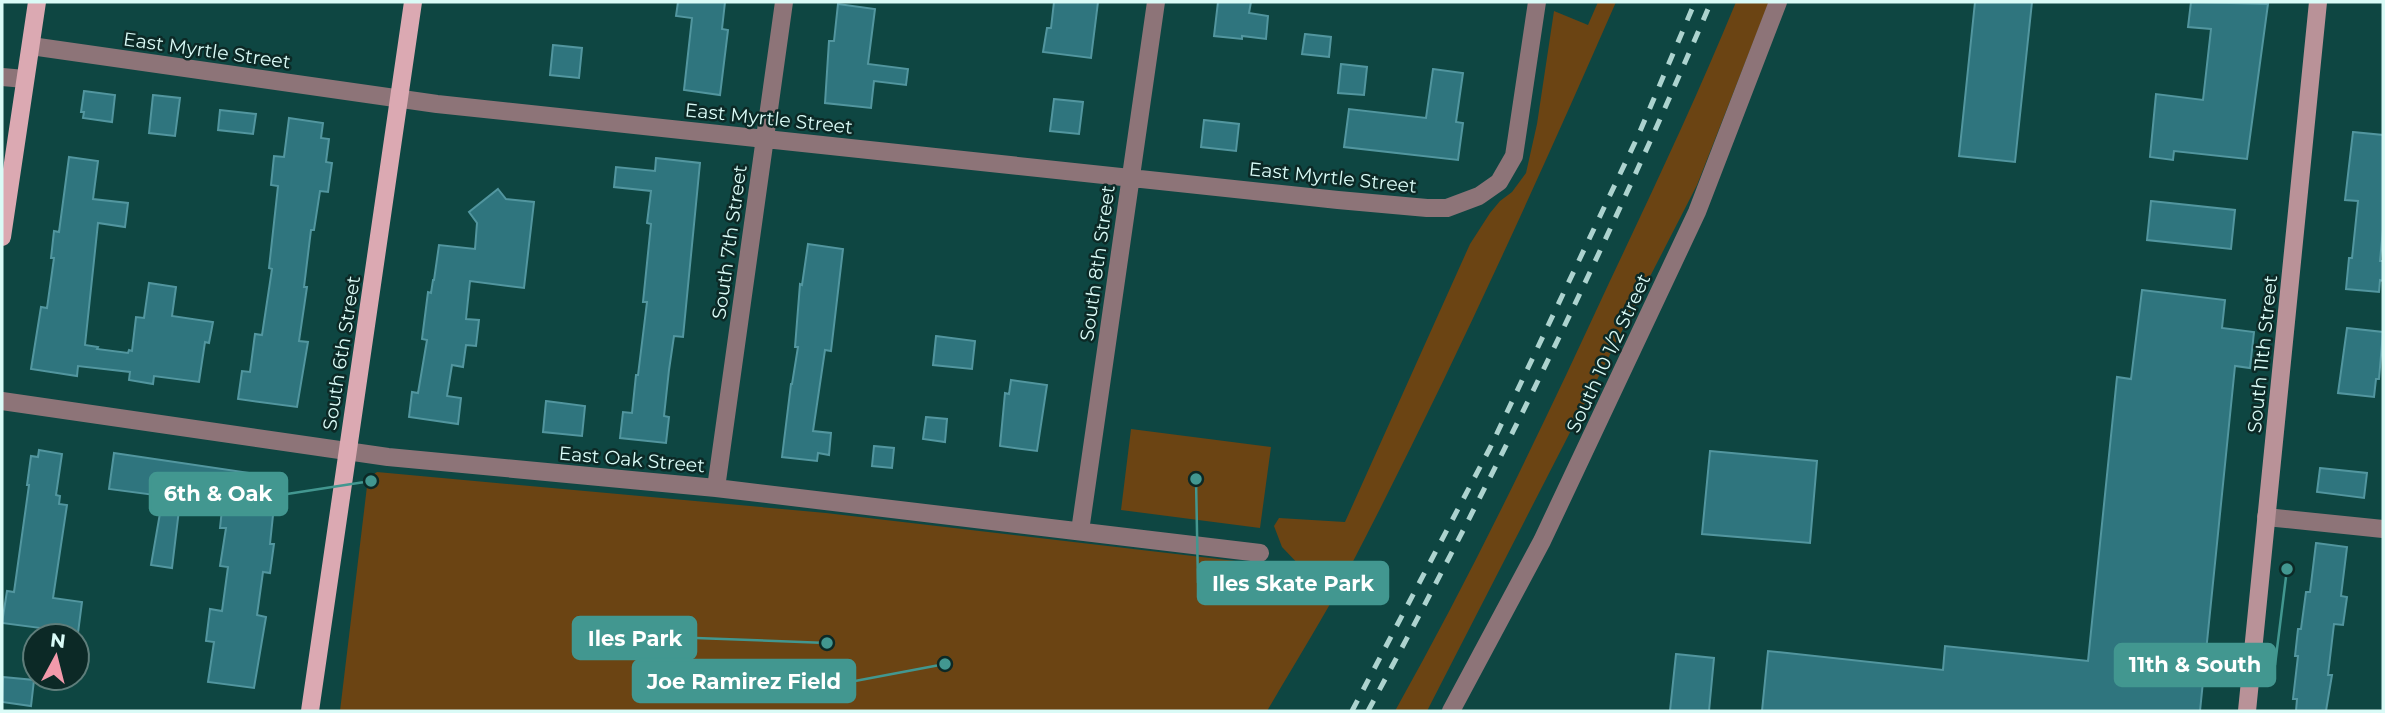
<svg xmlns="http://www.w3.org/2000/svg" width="2385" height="713" viewBox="0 0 2385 713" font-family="Montserrat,sans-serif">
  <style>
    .green { fill: #6b4413 }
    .building { fill: #2f757e; stroke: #52969f; stroke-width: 2 }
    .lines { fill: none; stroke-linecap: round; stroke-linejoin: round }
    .street { stroke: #8d7478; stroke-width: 18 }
    .secondary { stroke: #b99298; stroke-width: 18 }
    .primary { stroke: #dba9b2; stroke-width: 18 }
    .rail { stroke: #add3cf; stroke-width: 5; stroke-dasharray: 12 12; stroke-linecap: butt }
    .labels { text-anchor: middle; stroke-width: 5; stroke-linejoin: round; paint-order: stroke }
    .street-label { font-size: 19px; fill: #dafbf7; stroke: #0c2926 }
    .leader { fill: none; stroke: #429790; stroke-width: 2.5 }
    .callout-dot { fill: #429790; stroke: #0c2926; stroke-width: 2.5 }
    .callout { fill: #429790; stroke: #429790; stroke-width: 2.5 }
    .callout-label { font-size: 21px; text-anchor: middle; font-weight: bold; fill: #fff }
  </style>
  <rect width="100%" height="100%" fill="#0e4642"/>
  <path class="green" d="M 1598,2 L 1616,2 C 1532,194 1444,387 1347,573 C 1322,620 1294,665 1267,711 L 340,711 L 368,478 L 377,472 L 826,513 L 1303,569 L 1282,547 L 1274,526 L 1279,518 L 1345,522 L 1470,244 L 1490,213 L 1500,201 L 1512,192 L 1526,173 L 1537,124 L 1554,11 L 1588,25 Z
    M 1736,2 L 1769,2 L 1697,185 L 1427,711 L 1395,711 C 1473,572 1542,428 1609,283 C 1653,190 1697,97 1736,2 Z
    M 1131,429 L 1271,447 L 1260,528 L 1121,510 Z"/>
  <path class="building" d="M 678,2 L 725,2 L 722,29 L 728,30 L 720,95 L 684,90 L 692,18 L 676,16 Z
    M 1054,2 L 1098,2 L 1091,58 L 1043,52 L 1047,28 L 1051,28 Z
    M 1218,2 L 1251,2 L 1249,13 L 1268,16 L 1266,39 L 1242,36 L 1242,39 L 1214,36 Z
    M 1975,2 L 2032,2 L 2015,162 L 1959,156 Z
    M 2191,2 L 2268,4 L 2247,159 L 2174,151 L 2173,160 L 2150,157 L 2156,94 L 2203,100 L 2211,29 L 2188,27 Z
    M 838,4 L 875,9 L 868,64 L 908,69 L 906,85 L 874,81 L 871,108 L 825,103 L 829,41 L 834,41 Z
    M 1305,34 L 1331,37 L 1329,57 L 1302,54 Z
    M 553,45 L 582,48 L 579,78 L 550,75 Z
    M 1341,64 L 1367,67 L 1364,95 L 1338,93 Z
    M 1433,69 L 1463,73 L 1456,122 L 1463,123 L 1458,160 L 1344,147 L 1349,109 L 1426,118 Z
    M 84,91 L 115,95 L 112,122 L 83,118 L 84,112 L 81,112 Z
    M 153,95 L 180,98 L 175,136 L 149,133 Z
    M 1054,99 L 1083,102 L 1079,134 L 1050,131 Z
    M 220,110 L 256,114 L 253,134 L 218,130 Z
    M 289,118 L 323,123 L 321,138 L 329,139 L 326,162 L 332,163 L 328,192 L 320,191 L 314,230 L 311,230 L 304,287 L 307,287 L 299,341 L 308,342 L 297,407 L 238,399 L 242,371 L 250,372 L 255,334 L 262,335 L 272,269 L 269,268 L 278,186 L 271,185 L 274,156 L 284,157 Z
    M 1204,120 L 1239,124 L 1236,151 L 1201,147 Z
    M 2353,132 L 2383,135 L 2383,229 L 2380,261 L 2383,261 L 2383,281 L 2380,280 L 2379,292 L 2346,289 L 2349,258 L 2352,258 L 2358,201 L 2345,200 Z
    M 69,157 L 98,161 L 93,199 L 128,203 L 125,227 L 98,223 L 85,345 L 98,347 L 97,349 L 128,353 L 129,350 L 132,351 L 136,317 L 144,318 L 149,283 L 176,287 L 172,316 L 213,322 L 209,343 L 205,342 L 199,382 L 154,376 L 153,384 L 129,380 L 130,372 L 78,366 L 77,376 L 31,369 L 41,307 L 47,308 L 54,258 L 51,258 L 54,231 L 59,232 Z
    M 656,158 L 700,163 L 683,337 L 674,336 L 669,370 L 664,416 L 669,417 L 666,443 L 620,438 L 623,412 L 632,413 L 636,375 L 638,375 L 647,302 L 643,302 L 651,224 L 647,223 L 651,191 L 614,187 L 616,167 L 655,171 Z
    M 498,189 L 506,199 L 534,202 L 524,288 L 470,281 L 466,319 L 479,320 L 476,346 L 466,345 L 463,367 L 452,365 L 447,396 L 461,398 L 458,424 L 409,417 L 412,392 L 418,393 L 427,340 L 422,339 L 428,292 L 431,293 L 433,280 L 434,280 L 439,245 L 475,249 L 477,223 L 469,212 Z
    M 2151,201 L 2235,210 L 2231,249 L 2147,240 Z
    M 808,244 L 843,249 L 831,351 L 825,350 L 813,431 L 831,433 L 829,455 L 818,453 L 817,461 L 782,457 L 791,384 L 792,384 L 798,347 L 795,347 L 800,284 L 802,285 Z
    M 2142,290 L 2225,300 L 2222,328 L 2254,332 L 2250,368 L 2235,366 L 2200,711 L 1762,711 L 1768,651 L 1943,670 L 1945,646 L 2088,661 L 2117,377 L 2131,379 Z
    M 2347,328 L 2383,332 L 2379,379 L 2376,379 L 2374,397 L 2338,393 Z
    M 936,336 L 975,341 L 972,369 L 933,365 Z
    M 1011,380 L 1047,385 L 1037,451 L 1000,446 L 1005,393 L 1009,394 Z
    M 546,401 L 585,406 L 582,436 L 543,432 Z
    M 926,417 L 947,419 L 945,442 L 923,439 Z
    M 874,446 L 894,448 L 892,468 L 872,466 Z
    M 39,450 L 62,454 L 56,495 L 60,496 L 59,504 L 67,505 L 53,598 L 82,602 L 78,633 L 2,623 L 7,591 L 14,592 L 29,485 L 27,485 L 31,456 L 38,457 Z
    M 1710,451 L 1817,461 L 1810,543 L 1702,534 Z
    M 114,453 L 277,477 L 270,544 L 274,544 L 270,573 L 263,572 L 257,615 L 266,617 L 254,688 L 208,682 L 214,642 L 206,641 L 210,609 L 222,611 L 228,567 L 220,566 L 226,528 L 220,528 L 223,500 L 181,493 L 172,568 L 151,565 L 163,496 L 109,489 Z
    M 2320,468 L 2367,473 L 2364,498 L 2317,492 Z
    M 2316,543 L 2347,547 L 2341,596 L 2347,597 L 2343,625 L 2334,624 L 2328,675 L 2332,675 L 2326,711 L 2296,711 L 2297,699 L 2293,699 L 2298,656 L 2295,656 L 2298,629 L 2301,629 L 2306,592 L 2310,592 Z
    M 1676,654 L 1714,658 L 1709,711 L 1670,711 Z
    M 3,677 L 34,680 L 31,706 L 2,702 Z"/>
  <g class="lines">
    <path class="street" d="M 31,46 L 437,104 L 1338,200 L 1427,208 L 1447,208 L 1479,196 L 1499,182 L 1514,156 L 1537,2
      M 2,77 L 25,79
      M 2,401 L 388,457 L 716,488 L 1260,553
      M 716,488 L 784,2
      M 2266,517 L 2383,529
      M 1080,531 L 1156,2
      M 1451,711 L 1542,541 L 1697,212 L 1778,2"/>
    <path class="secondary" d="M 2247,711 L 2318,2"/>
    <path class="primary" d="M 2,237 L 37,2
      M 310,711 L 413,2"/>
    <path class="rail" d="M 1352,711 L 1490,448 L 1638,136 L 1695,2
      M 1368,711 C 1493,480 1608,244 1711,2"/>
  </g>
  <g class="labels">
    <g class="street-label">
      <text transform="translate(207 50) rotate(8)" y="7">East Myrtle Street</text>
      <text transform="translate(769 118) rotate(6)" y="7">East Myrtle Street</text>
      <text transform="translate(1333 177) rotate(6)" y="7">East Myrtle Street</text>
      <text transform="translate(729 242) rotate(-82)" y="7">South 7th Street</text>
      <text transform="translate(1097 263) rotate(-82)" y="7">South 8th Street</text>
      <text transform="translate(341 353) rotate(-81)" y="7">South 6th Street</text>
      <text transform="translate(1608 353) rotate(-65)" y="7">South 10 1/2 Street</text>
      <text transform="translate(2262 354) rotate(-84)" y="7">South 11th Street</text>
      <text transform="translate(632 459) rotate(5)" y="7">East Oak Street</text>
    </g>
  </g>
  <path class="leader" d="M371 481L287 494M1196 479L1198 583M827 643L696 638M2287 569L2275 665M945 664L855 681"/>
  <g class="callout-dot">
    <circle cx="371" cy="481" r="7"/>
    <circle cx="1196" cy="479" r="7"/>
    <circle cx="827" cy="643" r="7"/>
    <circle cx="2287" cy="569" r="7"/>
    <circle cx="945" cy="664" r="7"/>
  </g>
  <g class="callout">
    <rect x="150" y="473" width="137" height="42" rx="7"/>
    <rect x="1198" y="562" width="190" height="42" rx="7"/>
    <rect x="573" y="617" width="123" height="42" rx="7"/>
    <rect x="2115" y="644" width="160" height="42" rx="7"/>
    <rect x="633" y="660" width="222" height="42" rx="7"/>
  </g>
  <g class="callout-label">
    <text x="218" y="501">6th &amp; Oak</text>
    <text x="1293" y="591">Iles Skate Park</text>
    <text x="635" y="646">Iles Park</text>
    <text x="2195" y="672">11th &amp; South</text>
    <text x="744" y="689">Joe Ramirez Field</text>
  </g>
  <rect width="2385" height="713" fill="none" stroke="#dafbf7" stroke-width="7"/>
  <g transform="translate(56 657) rotate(7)"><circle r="33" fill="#0c2926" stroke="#5e7d7a" stroke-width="2"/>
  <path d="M0-5L12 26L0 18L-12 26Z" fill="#f39aab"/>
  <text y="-10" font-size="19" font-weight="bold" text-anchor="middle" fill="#dafbf7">N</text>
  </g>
</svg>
